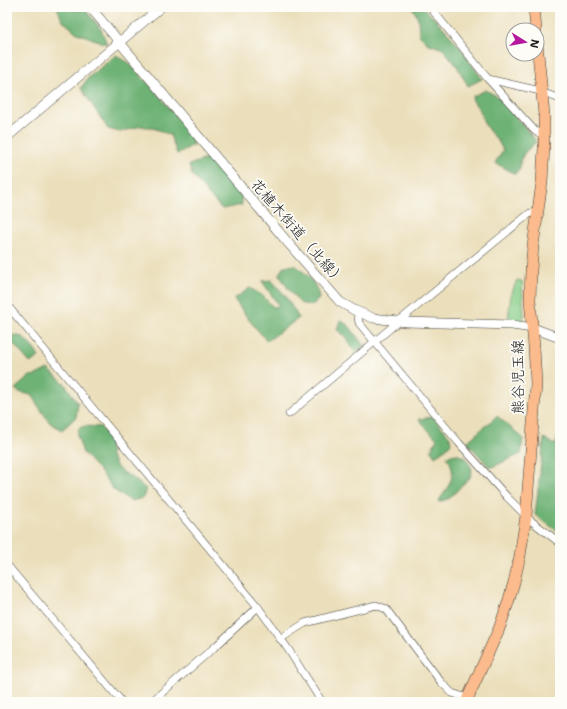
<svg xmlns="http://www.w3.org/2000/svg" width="567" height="709" font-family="'Shantell Sans','Klee One',sans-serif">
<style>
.green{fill:#89cf8a;stroke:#527653}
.forest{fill:#6eb276;stroke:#456749}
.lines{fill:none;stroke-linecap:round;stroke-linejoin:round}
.minor-casing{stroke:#3b3934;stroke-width:8}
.tertiary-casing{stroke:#3b3934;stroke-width:10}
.primary-casing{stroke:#3b3934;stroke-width:12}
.minor{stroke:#fff;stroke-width:7}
.tertiary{stroke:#fff;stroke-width:9}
.primary{stroke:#fbbb8c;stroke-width:11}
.labels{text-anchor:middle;stroke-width:3.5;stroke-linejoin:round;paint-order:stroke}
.street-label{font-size:15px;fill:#1c1c1c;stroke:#fdfcf7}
</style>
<rect width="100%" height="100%" fill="#fdfcf7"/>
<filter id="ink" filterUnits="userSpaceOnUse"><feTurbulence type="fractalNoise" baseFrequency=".025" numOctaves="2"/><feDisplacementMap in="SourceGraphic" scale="8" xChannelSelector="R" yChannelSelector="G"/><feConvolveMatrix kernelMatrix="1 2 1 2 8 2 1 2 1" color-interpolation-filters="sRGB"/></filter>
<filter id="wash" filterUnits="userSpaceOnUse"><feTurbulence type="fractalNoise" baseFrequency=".012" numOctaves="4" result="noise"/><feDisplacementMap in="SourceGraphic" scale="16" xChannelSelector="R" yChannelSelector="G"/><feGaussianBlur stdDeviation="0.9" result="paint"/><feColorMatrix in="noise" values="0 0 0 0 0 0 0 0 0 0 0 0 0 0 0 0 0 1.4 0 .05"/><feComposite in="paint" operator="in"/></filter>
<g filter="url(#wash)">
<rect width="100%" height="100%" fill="#ebdfbb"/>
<!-- green -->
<polygon class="green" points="517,280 522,281 524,316 522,321 508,320 511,295"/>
<!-- forest -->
<g class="forest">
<polygon points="57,7 83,7 101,29 107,44 77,33 62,20"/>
<polygon points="412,7 423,7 443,27 462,50 482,79 468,86 457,66 443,49 427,43 419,35 418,18"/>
<polygon points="116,55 129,63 157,93 188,131 193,145 177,154 170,135 156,129 141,126 120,132 108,129 81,88 88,78"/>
<polygon points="486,90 498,97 533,137 536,142 525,152 520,161 520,168 515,174 503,167 495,163 503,150 498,141 489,131 484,123 480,111 472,99 473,96"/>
<polygon points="209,158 224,173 241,194 242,205 222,209 207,193 192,175 189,165"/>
<path d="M 295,265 C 306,274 318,283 319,299 L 311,306 L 300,303 L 289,290 L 279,274 L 284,266 Z"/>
<polygon points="271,280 284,294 299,318 267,341 249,320 234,299 250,288 263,296 273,307 279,306 262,281"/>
<polygon points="340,320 349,326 364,346 355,352 344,335 337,330"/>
<polygon points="13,335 23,337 34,349 39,357 30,363 11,341"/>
<polygon points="48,369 65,384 78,404 76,417 62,430 50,423 39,407 31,395 19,392 15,389 30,376 36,375"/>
<polygon points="497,416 523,438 521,454 490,468 467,442"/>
<polygon points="433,417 450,437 451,443 447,448 435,456 431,450 437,439 425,427 419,419"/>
<polygon points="85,426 101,427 111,443 110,454 118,469 134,479 146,489 143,498 131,501 114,490 99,470 83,453 77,435 79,428"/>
<polygon points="560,433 560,533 535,515 544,438 555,445"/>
<path d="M 455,454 L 465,457 L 472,469 L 470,478 L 462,485 L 450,498 L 438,502 C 445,491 456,479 451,465 C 451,463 448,459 446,457 Z"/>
</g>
</g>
<g filter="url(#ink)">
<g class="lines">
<defs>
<g id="minor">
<polyline points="430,7 488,79 535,131 539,133 544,135"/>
<polyline points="488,79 536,90 560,99"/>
<polyline points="7,305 258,607 288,649 322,702"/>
<polyline points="357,311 359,323 459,443 507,497 530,520 560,543"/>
<polyline points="289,414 399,321 530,213 538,213"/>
<polyline points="7,565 122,702"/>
<polyline points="280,639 305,623 376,605 386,609 441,682 452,693 467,698"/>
<polyline points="151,702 217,645 258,607"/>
</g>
<g id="tertiary">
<polyline points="90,7 289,244 340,302 354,310 373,318 406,322 512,325 533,328 560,338"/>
<polyline points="7,137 161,7"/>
</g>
<g id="primary">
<polyline points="534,7 536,30"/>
<polyline points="466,702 499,629 508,603 514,582 520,556 526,516 536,384 534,347 530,300 531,270 533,246 542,182 544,148 544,115 537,43"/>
</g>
</defs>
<!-- minor casing -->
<use href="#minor" class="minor-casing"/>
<!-- tertiary casing -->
<use href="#tertiary" class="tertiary-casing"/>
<!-- primary casing -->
<use href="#primary" class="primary-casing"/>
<!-- minor -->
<use href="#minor" class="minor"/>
<!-- tertiary -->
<use href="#tertiary" class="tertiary"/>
<!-- primary -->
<use href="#primary" class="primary"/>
</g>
</g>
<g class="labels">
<!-- street labels -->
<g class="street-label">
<text transform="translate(298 232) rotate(49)" y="5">花植木街道（北線）</text>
<text transform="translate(518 377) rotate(-90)" y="5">熊谷児玉線</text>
</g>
</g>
<!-- margin -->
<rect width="567" height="709" fill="none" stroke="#fdfcf7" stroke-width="24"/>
<!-- north arrow -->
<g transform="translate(525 42) rotate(101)"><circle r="19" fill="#fdfcf7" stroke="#a3a29f"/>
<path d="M0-3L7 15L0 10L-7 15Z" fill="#b5179e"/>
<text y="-6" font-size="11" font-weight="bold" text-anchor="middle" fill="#1c1c1c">N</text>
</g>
</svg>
